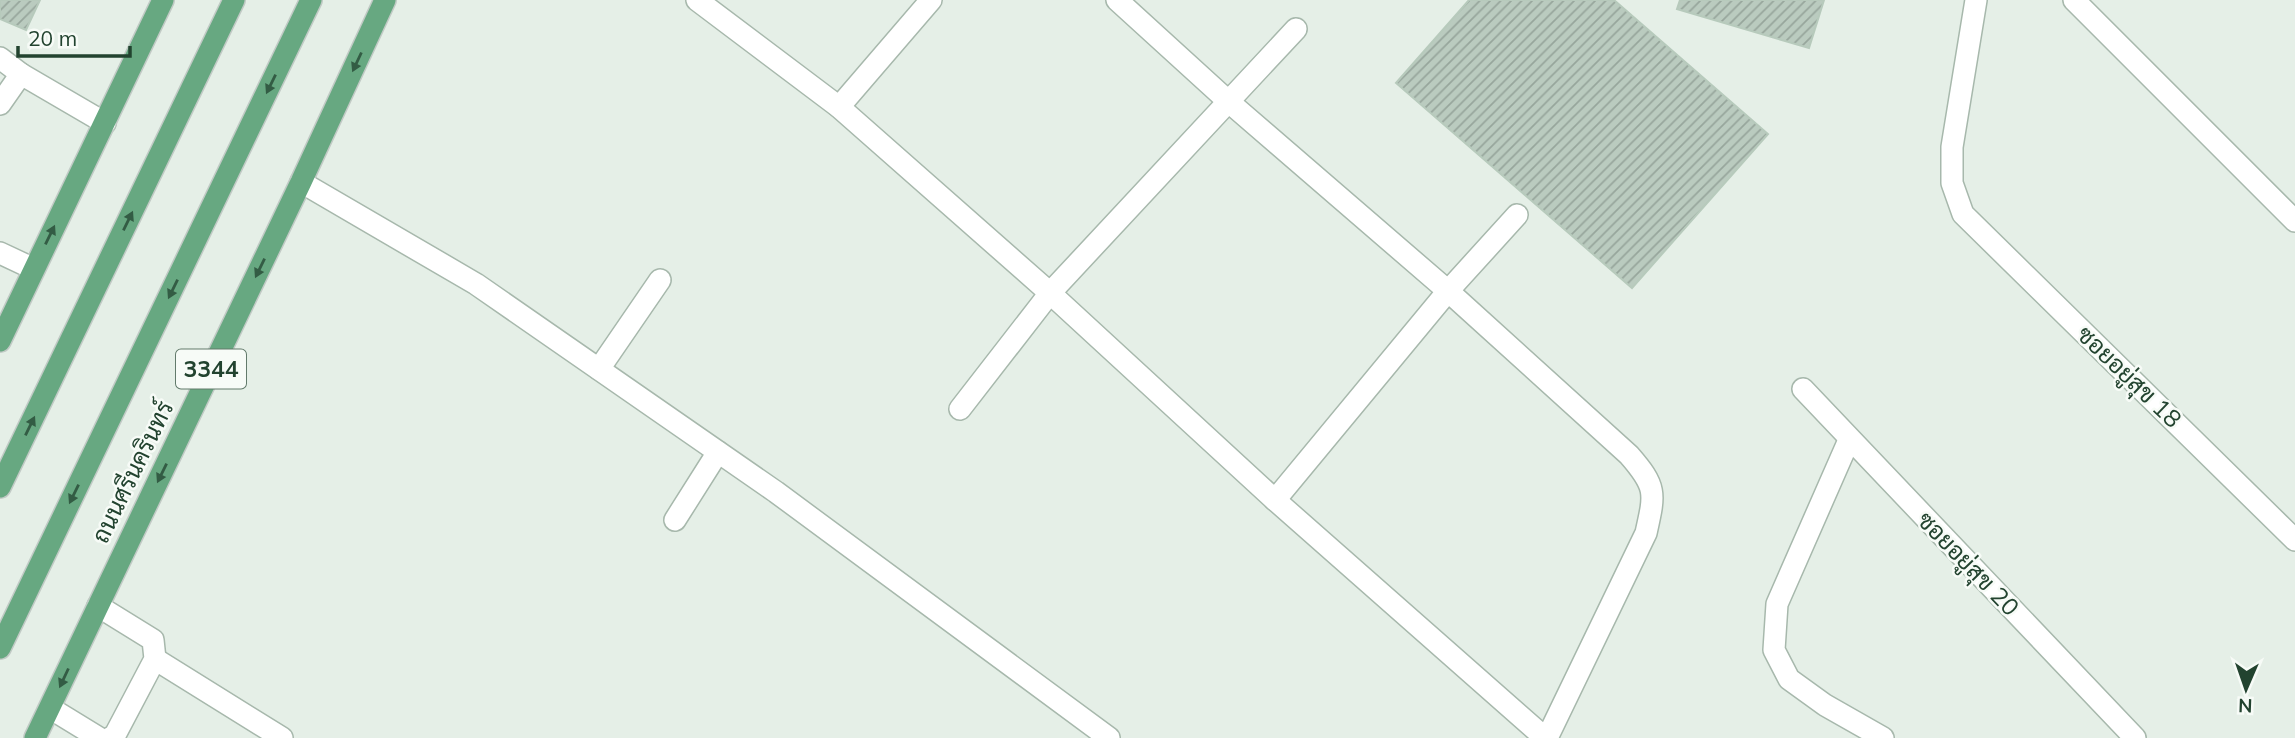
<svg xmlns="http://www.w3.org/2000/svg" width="2295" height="738" font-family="Mulish,Sarabun,sans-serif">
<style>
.building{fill:url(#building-hatch);stroke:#b7cabc;stroke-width:2}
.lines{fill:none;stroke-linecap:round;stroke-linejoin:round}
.service-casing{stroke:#a7b8ac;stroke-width:24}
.minor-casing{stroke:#a7b8ac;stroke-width:24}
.primary-casing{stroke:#c1cac5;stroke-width:24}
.service{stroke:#fff;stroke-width:21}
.minor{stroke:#fff;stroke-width:21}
.primary{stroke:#67a881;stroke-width:21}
.oneway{fill:#335c44}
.labels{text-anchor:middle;stroke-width:5;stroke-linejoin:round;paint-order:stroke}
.shield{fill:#f7fbf7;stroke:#627a6b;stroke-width:2}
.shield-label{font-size:23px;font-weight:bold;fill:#22432f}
.street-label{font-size:24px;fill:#22432f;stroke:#f7fbf7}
</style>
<defs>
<pattern id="building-hatch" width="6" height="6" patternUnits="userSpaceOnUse" patternTransform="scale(1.75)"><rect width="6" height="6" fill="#bacbbf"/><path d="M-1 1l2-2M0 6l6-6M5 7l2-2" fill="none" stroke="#97a69c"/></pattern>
</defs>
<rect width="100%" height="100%" fill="#e5efe7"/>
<!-- building -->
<g class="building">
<polygon points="0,0 40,0 26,30 0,19"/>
<polygon points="1469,0 1614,0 1768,134 1632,288 1396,83"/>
<polygon points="1680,0 1824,0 1809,48 1677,9"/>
</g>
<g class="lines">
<defs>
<g id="service">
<polyline points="0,58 21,74"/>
<polyline points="0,104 21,74 105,123"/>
<polyline points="839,107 931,0"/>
<polyline points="0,253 34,269"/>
<polyline points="599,369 660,280"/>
<polyline points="960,409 1050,293 1296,29"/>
<polyline points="1275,500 1448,291 1517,215"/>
<polyline points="98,606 153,640 155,659 115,735 110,738"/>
<polyline points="155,659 282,738"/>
<polyline points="50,708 99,738"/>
</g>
<g id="minor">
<polyline points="697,0 839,107 1050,293 1275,500 1545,738"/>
<path d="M 1117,0 L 1229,102 L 1448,291 L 1629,455 C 1657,487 1655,493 1646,533 L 1547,738"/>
<polyline points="1976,0 1952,147 1952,183 1963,214 2295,540"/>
<polyline points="2074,0 2295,221"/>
<polyline points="301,182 476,284 776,492 1109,738"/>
<polyline points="1803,389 2135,738"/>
<polyline points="1849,440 1777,604 1774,650 1789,679 1825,705 1883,738"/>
<polyline points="675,520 718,452"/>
</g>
<g id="primary">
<polyline points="0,341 163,0"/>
<polyline points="0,487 234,0"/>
<polyline points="0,648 311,0"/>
<polyline points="35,738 301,182 385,0"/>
</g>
</defs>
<!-- service casing -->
<use href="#service" class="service-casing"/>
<!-- minor casing -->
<use href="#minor" class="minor-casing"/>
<!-- primary casing -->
<use href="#primary" class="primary-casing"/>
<!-- service -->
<use href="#service" class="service"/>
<!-- minor -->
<use href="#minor" class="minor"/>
<!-- primary -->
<use href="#primary" class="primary"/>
</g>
<!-- one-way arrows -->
<defs><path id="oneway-solid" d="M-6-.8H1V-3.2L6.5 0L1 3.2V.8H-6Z" transform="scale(1.75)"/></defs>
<g class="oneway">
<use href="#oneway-solid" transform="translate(357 62) rotate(115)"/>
<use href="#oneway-solid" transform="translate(271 84) rotate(116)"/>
<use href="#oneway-solid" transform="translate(128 221) rotate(-64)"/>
<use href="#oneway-solid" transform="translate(50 235) rotate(-64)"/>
<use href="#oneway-solid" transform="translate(260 268) rotate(116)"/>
<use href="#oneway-solid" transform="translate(173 289) rotate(116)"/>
<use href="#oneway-solid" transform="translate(30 426) rotate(-64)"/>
<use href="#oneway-solid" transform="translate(162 473) rotate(116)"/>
<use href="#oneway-solid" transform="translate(74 494) rotate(116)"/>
<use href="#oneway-solid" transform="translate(64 678) rotate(115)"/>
</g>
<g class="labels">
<!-- shield labels -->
<rect class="shield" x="176" y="349.5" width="70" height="39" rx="5"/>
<g class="shield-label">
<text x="211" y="377">3344</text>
</g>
<!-- street labels -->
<g class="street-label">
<text transform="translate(2129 377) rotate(44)" y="8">ซอยอยู่สุข 18</text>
<text transform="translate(133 472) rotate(-64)" y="8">ถนนศรีนครินทร์</text>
<text transform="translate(1968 564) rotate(46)" y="8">ซอยอยู่สุข 20</text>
</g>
</g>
<!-- north arrow -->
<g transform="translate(2246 689) rotate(182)" stroke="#f7fbf7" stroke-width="5" paint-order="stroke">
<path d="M0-5L12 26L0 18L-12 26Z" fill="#22432f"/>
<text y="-10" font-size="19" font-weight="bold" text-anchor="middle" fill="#22432f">N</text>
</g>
<!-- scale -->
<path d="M18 46v10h112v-10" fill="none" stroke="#22432f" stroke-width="3.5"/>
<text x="28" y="46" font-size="21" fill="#22432f" stroke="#f7fbf7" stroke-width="5" paint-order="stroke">20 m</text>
</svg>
